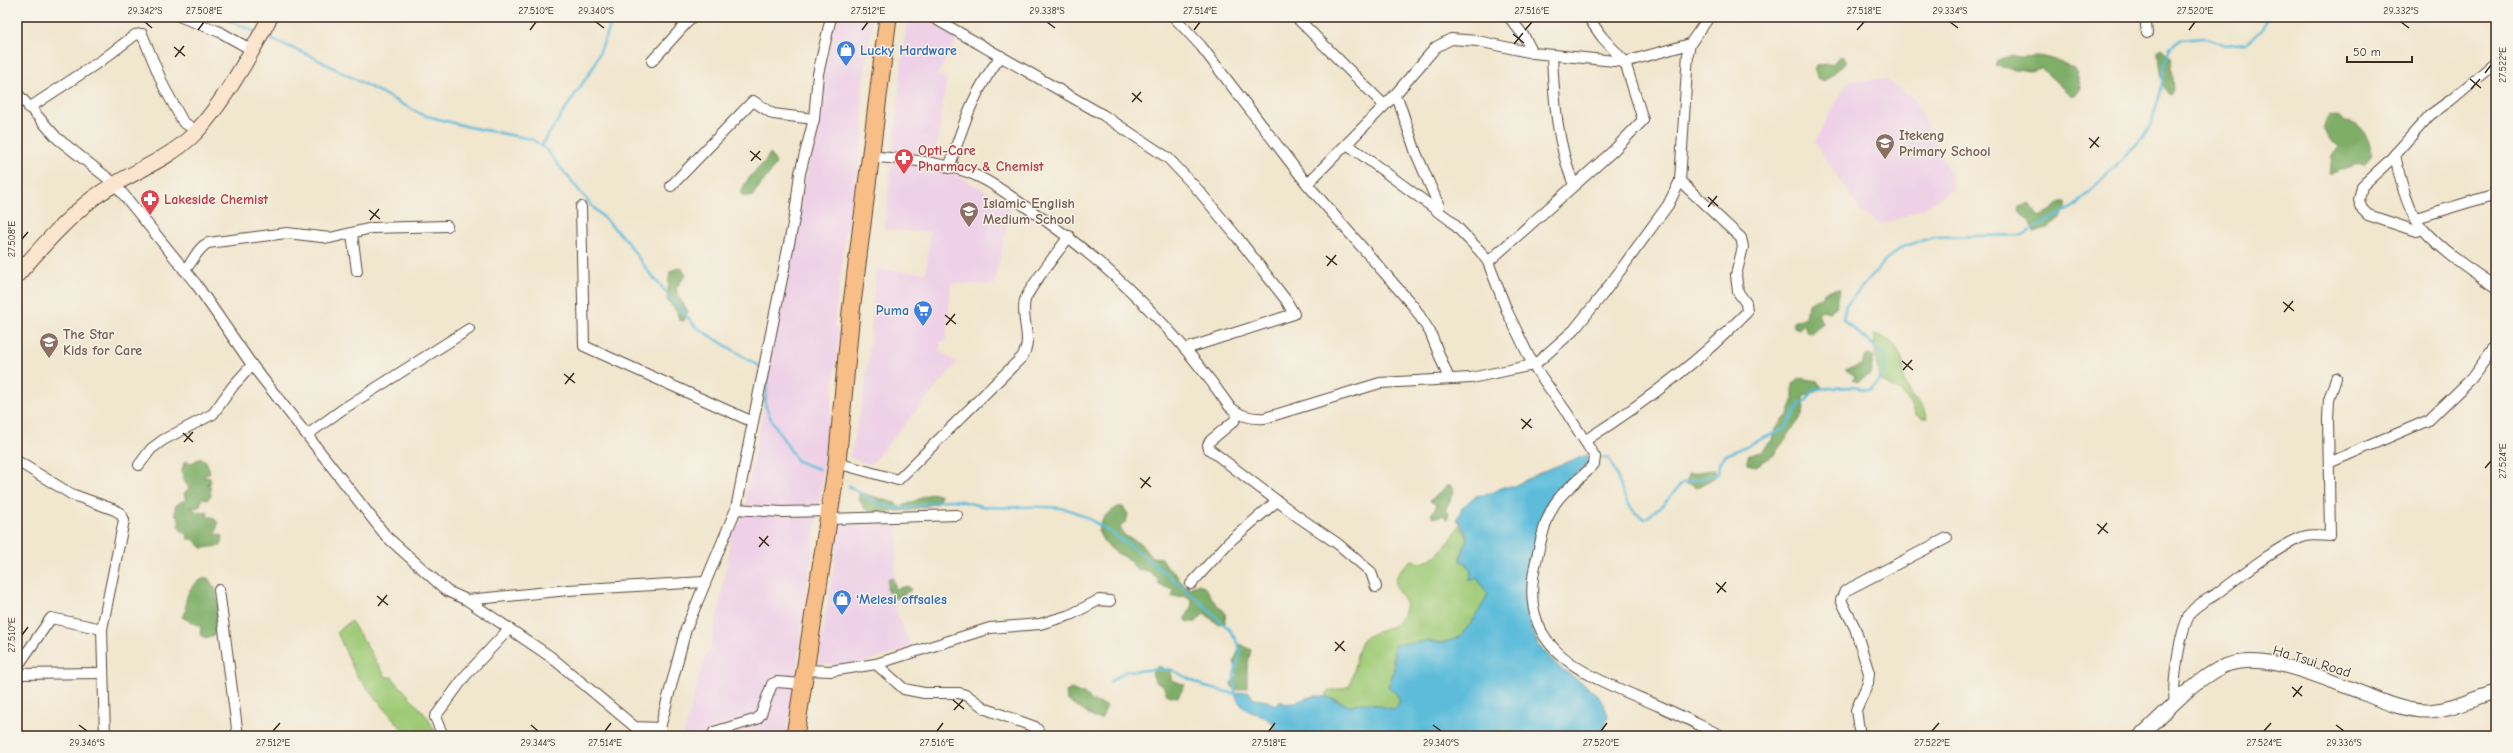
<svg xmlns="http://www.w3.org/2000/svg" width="2513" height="753" font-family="'Comic Neue',sans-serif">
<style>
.built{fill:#eed0e7}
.green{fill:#9eca76;stroke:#6c7a4a}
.forest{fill:#7eae67;stroke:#5c6c42}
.water{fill:#5bbcda;stroke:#4b737c}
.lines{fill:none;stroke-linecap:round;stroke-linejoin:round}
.stream{stroke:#5bbcda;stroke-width:2.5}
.minor-casing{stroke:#564638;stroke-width:12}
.tertiary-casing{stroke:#564638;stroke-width:15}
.secondary-casing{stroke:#564638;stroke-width:17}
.primary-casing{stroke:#564638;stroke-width:19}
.minor{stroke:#fff;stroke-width:10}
.tertiary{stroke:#fff;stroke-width:13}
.secondary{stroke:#fce5cf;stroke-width:15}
.primary{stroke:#f7be88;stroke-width:17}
.ticks{fill:none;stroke:#3b2a1e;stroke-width:1.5}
.labels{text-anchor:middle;stroke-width:3;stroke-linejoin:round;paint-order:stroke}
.shop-label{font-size:14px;font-weight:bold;fill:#366cbe;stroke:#f7f3e8;text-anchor:start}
.education-label{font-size:14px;font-weight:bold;fill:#785e54;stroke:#f7f3e8;text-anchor:start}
.health-label{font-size:14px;font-weight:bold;fill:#be3a42;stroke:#f7f3e8;text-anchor:start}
.street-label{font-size:14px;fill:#3b2a1e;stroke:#f7f3e8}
.neatline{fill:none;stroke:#3b2a1e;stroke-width:1.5}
.ticks-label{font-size:10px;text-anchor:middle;fill:#3b2a1e}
</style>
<rect width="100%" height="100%" fill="#f7f3e8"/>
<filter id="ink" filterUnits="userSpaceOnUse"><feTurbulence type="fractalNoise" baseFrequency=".025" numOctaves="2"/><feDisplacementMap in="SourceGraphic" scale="8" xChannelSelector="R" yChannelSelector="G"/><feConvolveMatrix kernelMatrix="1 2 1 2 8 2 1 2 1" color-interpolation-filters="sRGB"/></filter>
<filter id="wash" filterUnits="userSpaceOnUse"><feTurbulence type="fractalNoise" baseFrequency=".012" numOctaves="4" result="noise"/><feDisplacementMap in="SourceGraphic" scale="16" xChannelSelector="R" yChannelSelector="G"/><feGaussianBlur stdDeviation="0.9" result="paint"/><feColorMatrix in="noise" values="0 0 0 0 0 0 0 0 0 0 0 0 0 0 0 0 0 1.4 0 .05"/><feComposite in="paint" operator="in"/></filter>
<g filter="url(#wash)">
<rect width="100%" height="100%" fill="#f1e6ce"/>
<!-- built -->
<g class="built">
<polygon points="833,17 873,17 862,93 864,126 853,228 846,229 836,307 835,327 840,329 825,460 787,736 683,736 706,652 710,653 726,570 731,532 739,522 746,505 746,491 763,413 769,363 821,102 822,79"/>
<polygon points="907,17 921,17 958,37 938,74 947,78 933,170 956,175 1012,205 994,285 951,283 946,341 941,341 939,351 957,363 870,465 850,457 866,384 876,269 926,273 930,232 884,230"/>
<polygon points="1885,79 1915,100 1952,178 1953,189 1928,206 1881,225 1860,211 1815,142 1848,81"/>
<polygon points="842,512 865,516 900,515 895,571 896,604 897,614 912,648 851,665 818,664"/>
</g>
<!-- green -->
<g class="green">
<path d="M 1873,334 C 1888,336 1899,348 1903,363 C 1905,371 1902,379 1906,387 C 1912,400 1924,405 1928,418 L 1922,418 L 1916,415 L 1911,404 L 1901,393 L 1879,380 Z"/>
<path d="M 1459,525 C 1472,538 1464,545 1460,561 L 1467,563 L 1471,572 L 1470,581 L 1477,577 L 1488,594 L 1477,615 L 1459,638 L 1441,643 L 1427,641 L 1392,654 L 1394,671 L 1388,687 L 1397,694 L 1400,701 L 1395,709 L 1357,703 L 1349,706 L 1335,699 L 1327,699 L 1326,693 C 1333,688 1341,690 1349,686 C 1355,672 1355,655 1362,642 C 1371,626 1399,636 1405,608 C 1407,600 1400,596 1397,589 C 1392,577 1403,564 1413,560 L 1420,563 C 1435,561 1454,538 1459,525 Z"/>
<polygon points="351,621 386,677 392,677 428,718 437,736 408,736 356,675 337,632"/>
</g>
<!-- forest -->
<g class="forest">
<path d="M 2161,48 L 2171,57 L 2174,89 L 2170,94 C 2160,88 2158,61 2158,50 Z"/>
<path d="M 2012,55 C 2022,59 2026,56 2036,56 C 2049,57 2064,63 2075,69 L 2081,88 L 2076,95 L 2070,95 L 2041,68 L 2030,71 L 1995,66 L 1997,60 Z"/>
<polygon points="1839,57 1843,57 1847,62 1824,81 1818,78 1814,69 1816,65 1832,64"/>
<path d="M 2329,115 L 2339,117 L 2345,122 C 2362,122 2369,139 2372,153 L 2365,164 L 2355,165 L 2330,174 L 2332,155 L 2339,146 L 2331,141 L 2323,129 Z"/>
<path d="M 770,153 L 776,163 C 771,174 759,185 752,197 L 743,196 L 741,193 C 748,172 761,171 770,153 Z"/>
<path d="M 2061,202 L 2066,202 C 2069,216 2048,230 2034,233 L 2031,222 L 2018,210 L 2019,207 L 2030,203 L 2039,217 L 2052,210 Z"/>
<polygon points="681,267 686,275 676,288 678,296 688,311 684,321 679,320 677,312 667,300 670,271"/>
<path d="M 1834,289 L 1840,289 L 1836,307 L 1829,312 L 1822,310 L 1818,314 L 1822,323 L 1811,333 L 1807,332 L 1804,324 L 1799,329 L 1794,327 L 1793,322 L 1805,317 C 1806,307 1811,297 1823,297 L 1824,292 Z"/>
<polygon points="1871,355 1874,357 1870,374 1857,382 1852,380 1855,377 1845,370 1861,365 1865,356"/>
<polygon points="1799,378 1818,381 1822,388 1803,397 1804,409 1802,416 1774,455 1756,466 1747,464 1748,456 1763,450 1772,440 1775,429 1788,415 1793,401 1793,384"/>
<path d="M 200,458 L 206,461 L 210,472 L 203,477 L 210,478 L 211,483 L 206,484 L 210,485 L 211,496 L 207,500 L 202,497 L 200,506 L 196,508 L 190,506 L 197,512 L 208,512 L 207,517 L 213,517 L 218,523 L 216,534 L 223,536 L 221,546 L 202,548 L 193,539 L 188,539 L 187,533 L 183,533 L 178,525 L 180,522 L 175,513 L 175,506 L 182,501 L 186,501 L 184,493 L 189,488 C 183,480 179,473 185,461 L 192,463 Z"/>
<polygon points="1715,469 1715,477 1697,488 1688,483 1686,485 1688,474"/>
<polygon points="1448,485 1451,486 1454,493 1445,510 1449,513 1447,520 1444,515 1433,518 1431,515 1437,505 1430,501"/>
<polygon points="861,493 895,503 901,507 932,493 941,496 937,503 911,510 873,513 864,508 858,497"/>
<path d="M 1117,507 L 1123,507 L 1128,514 L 1126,522 L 1120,527 L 1124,535 L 1140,543 L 1151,557 L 1162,558 L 1168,569 L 1175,572 L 1179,580 L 1189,588 L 1199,584 C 1208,588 1209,594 1214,601 C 1221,611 1227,607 1225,623 L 1218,624 L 1204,613 L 1196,622 L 1188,622 L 1185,618 L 1192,607 L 1191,599 L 1186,596 L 1172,597 L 1174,590 L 1159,585 L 1157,577 L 1144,570 L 1136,569 L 1127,558 L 1115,552 L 1104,542 L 1098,531 L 1104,517 Z"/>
<path d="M 208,578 L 216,590 L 219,616 L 214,635 L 206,638 L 200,635 L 201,627 L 182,617 L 186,611 C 184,597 191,580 208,578 Z"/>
<polygon points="892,578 895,583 895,589 908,586 911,590 896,599 887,591 888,579"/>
<polygon points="1241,644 1251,650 1247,668 1247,687 1238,690 1232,688 1231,683 1237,675 1234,661"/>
<polygon points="1158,666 1171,671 1171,680 1185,685 1178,697 1167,695 1163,685 1155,681 1152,673"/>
<polygon points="1071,689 1088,696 1091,701 1107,706 1101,719 1094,718 1067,700 1066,692"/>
</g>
<!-- water -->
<path class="water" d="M 1587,455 L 1590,463 L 1555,490 L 1539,526 L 1524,593 L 1529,620 L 1538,645 L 1559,667 L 1597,694 L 1604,705 L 1608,716 L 1602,736 L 1269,736 L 1274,725 C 1258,707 1246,720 1235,694 L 1248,691 L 1254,699 L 1269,701 L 1275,706 L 1281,701 L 1286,704 C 1295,703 1302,699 1310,697 C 1322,693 1339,701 1349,706 C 1371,698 1376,708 1395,709 L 1400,701 L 1397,694 L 1388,687 L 1394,671 L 1394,645 L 1427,641 L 1441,643 L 1459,638 L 1477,615 L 1488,594 L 1477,578 L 1470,581 L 1471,572 L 1467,563 L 1460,561 L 1467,538 L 1466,532 L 1457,519 L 1462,508 L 1475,496 L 1488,494 L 1504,487 L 1512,487 L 1548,469 Z"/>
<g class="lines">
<!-- stream -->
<g class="stream">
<polyline points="220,17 256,32"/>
<polyline points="266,37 311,56 423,115 469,127 531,139 544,147 591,205 626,240 647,270 696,327 762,368"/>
<polyline points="541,146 594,66 614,17"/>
<polyline points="766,371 768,372 765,404 771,419 797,461 819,469"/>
<path d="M 1600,458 L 1608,457 C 1621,477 1621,508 1645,519 L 1663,505 L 1682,483 L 1718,474 L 1719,463 L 1726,455 L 1786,428 L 1800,404 L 1807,400 L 1814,389 L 1851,387 L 1870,390 L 1883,378 L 1886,357 L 1843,319 L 1846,305 L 1882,264 L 1902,247 L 1934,237 L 2022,235 L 2075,206 L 2116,166 L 2143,137 L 2152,122 L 2161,91 L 2164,67 L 2170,47 L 2181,39 L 2203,37 L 2225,45 L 2246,43 L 2263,29 L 2268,17"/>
<path d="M 849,486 C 865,497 886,510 907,508 C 923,506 934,499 952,500 C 964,500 975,506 987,507 C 1012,509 1042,504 1066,509 C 1101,517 1206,603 1231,632 C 1235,637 1238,645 1241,651 L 1234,674 L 1235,694"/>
<polyline points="1110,682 1126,671 1170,669 1205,687 1236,694"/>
</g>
</g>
</g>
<g filter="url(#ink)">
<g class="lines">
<defs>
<g id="minor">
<polyline points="181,17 220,32 252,50"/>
<polyline points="932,17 1103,115 1168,158 1199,191 1237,237 1286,300 1294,314 1185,349"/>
<polyline points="1174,17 1201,46 1307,184 1414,307 1430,332 1449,379"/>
<polyline points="1296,17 1384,105"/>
<polyline points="1509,17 1524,36 1533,53"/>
<polyline points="2145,17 2147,33"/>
<path d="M 1552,56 C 1554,100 1557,144 1574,185"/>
<polyline points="652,61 692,17"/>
<polyline points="17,93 57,138 115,184 196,284 252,365 386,536 447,591 467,600 551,657 635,727 660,728"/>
<polyline points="1393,97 1399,102 1416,153 1439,206 1438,212"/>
<polyline points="29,108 102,60 135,35 142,34 164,87 183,122 197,131"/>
<path d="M 1347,144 L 1450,220 L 1480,251 L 1488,262 L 1507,311 L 1533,365 L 1567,413 L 1595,457 L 1594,464 C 1582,479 1564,488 1554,505 C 1545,520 1541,540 1537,557 C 1512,654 1588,675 1659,706 C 1680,715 1701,726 1722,736"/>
<path d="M 2395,154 C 2399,176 2408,213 2423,229 C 2443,252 2471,270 2496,287"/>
<path d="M 870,156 C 906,160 944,161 977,176 C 995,184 1010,196 1026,207 C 1105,260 1174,327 1229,406 C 1240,416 1250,419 1265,418 L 1380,383 L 1471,378 L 1533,365 L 1540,360 L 1574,330 L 1603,294 L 1668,205 L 1680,181 L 1688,53 L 1690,44 L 1709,17"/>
<path d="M 949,168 C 964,123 972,94 1001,56"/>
<polyline points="1307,184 1393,97 1436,47 1451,39 1478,41 1533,53 1625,62 1690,44"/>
<polyline points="671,186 753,101 773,114 814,119"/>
<polyline points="581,207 584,346 753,422 736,509"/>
<polyline points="2416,218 2496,194"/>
<polyline points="2422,229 2416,231 2368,215 2362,209 2359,200 2362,186 2388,162 2430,115 2451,100 2496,62"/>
<polyline points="352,234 357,271"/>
<polyline points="1488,262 1613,151 1643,120 1625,62 1602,37 1588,17"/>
<path d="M 184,270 C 193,263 197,248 208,243 L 287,233 L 330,238 L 372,228 L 447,226"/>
<polyline points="1238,414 1234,421 1210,441 1208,445 1209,449 1297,516 1338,544 1371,572 1376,587"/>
<polyline points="753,422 795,214 800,173 814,119 818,74 831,17"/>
<polyline points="307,435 343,409 469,329"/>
<path d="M 1586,440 C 1644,403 1699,362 1747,312 L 1746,303 L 1738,292 L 1736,275 L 1743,247 L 1741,238 L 1680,181"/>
<polyline points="17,461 71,494 115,510 121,514 124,520 102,629 105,736"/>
<polyline points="2331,462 2429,420 2471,379 2496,345"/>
<path d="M 837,463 L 898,480 L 1022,357 C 1034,338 1020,320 1025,300 C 1029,287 1060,250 1069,236"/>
<polyline points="139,465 151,449 163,440 213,414 233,386 252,365"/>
<polyline points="829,519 957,515"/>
<polyline points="1191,584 1229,542 1277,501"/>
<polyline points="219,590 238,736"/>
<polyline points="467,600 568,590 704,582"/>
<polyline points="876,664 904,689 924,693 959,693 968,696 986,709 1035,727 1038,730 1034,736"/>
<polyline points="17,667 51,618 102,629"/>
<polyline points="806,670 831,671 876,664 990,628 1040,624 1070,615 1099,600 1110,601"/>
<polyline points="17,674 102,673"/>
<path d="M 2175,704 C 2172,685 2180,624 2193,610 C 2199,603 2209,599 2216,594 C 2236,579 2283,542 2306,536 C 2313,534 2323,536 2330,536 L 2328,419 L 2329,400 L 2336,378"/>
<polyline points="714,732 757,719 761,714 772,684 777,682 803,684"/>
<polyline points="443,736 435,717 466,675 509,629"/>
<polyline points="660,736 660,728 686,629 736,509 782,512 830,511"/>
<polyline points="1860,736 1856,710 1868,683 1869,673 1855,628 1841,600 1845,591 1947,538"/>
</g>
<path id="tertiary" d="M 2140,736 C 2164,715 2190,684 2218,669 C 2256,647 2322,678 2360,692 C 2381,701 2406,712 2429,711 C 2453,710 2474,697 2496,692"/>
<path id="secondary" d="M 17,275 C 40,249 64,221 92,199 C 123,175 164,163 192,136 C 219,110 253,51 270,17"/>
<polyline id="primary" points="795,736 837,463 851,312 888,17"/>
</defs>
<!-- minor casing -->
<use href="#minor" class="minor-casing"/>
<!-- tertiary casing -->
<use href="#tertiary" class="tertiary-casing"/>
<!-- secondary casing -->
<use href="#secondary" class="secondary-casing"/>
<!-- primary casing -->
<use href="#primary" class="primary-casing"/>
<!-- minor -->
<use href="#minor" class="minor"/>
<!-- tertiary -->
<use href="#tertiary" class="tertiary"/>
<!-- secondary -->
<use href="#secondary" class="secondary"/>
<!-- primary -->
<use href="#primary" class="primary"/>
</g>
</g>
<!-- ticks -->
<path class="ticks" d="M 145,22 L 152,28M 596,22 L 604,28M 1047,22 L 1055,28M 1950,22 L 1958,28M 2401,22 L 2409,28M 198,30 L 204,22M 530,30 L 536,22M 862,30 L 868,22M 1194,30 L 1200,22M 1525,30 L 1532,22M 1857,30 L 1864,22M 2189,30 L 2195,22M 1513,34 L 1524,43M 1514,44 L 1523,33M 174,47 L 185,56M 175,57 L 184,46M 2485,73 L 2491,65M 2470,79 L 2481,88M 2471,89 L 2480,79M 1132,93 L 1142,102M 1132,102 L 1141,92M 2089,138 L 2099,147M 2090,148 L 2099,137M 750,151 L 761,160M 751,161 L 760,151M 1708,197 L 1718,206M 1708,207 L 1717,196M 369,210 L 380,219M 370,220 L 379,209M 22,239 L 28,232M 1326,256 L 1337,265M 1327,266 L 1336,255M 2283,302 L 2294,311M 2284,312 L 2293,301M 945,315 L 956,324M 946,325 L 955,314M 1902,361 L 1913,370M 1903,370 L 1912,360M 564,374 L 575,383M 565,384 L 574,373M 1521,419 L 1532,428M 1522,429 L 1531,419M 183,433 L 193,442M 184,442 L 193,432M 2485,468 L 2491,461M 1140,478 L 1151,487M 1141,488 L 1150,477M 2097,524 L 2108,533M 2098,534 L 2107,523M 759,537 L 769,546M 759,547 L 768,536M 1716,583 L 1726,592M 1717,593 L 1726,582M 377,596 L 388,605M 378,606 L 387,595M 22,635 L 28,627M 1335,642 L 1345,651M 1335,651 L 1344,641M 2292,687 L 2302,696M 2293,697 L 2302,686M 953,700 L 964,709M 954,710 L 963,700M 79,725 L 87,731M 531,725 L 538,731M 1433,725 L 1441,731M 2336,725 L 2344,731M 273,731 L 280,723M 605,731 L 611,723M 937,731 L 943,723M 1269,731 L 1275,723M 1601,731 L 1607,723M 1932,731 L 1939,723M 2264,731 L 2271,723"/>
<!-- icons -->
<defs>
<symbol id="shop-pin" viewBox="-11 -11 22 30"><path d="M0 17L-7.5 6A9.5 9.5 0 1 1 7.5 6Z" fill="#3f7fe0" stroke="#f7f3e8"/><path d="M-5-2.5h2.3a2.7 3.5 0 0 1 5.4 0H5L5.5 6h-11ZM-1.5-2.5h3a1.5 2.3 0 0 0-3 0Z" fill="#fff"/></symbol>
<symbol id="school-pin" viewBox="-11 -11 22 30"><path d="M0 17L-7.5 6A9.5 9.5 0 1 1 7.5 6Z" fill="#8d6e63" stroke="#f7f3e8"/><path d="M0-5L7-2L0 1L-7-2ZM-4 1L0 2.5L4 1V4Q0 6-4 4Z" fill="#fff"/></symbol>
<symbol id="pharmacy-pin" viewBox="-11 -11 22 30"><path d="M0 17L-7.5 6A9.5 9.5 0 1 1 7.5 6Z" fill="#e0444e" stroke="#f7f3e8"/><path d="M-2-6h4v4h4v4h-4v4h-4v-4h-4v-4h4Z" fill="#fff"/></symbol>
<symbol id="supermarket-pin" viewBox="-11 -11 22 30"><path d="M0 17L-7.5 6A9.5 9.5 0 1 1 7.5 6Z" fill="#3f7fe0" stroke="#f7f3e8"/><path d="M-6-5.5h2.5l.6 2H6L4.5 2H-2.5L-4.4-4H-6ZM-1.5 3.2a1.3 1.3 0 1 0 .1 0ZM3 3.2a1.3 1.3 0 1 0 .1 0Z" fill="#fff"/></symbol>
</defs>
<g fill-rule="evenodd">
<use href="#shop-pin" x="835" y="39" width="22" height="30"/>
<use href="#school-pin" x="1874" y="132" width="22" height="30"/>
<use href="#pharmacy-pin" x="893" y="147" width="22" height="30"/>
<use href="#pharmacy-pin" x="139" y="188" width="22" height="30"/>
<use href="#school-pin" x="958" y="200" width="22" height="30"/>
<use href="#supermarket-pin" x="912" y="299" width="22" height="30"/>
<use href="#school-pin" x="38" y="331" width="22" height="30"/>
<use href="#shop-pin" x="831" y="588" width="22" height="30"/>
</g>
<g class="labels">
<!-- shop labels -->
<g class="shop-label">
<text x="860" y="55">Lucky Hardware</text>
<text x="909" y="315" text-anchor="end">Puma</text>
<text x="856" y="604">'Melesi offsales</text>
</g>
<!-- education labels -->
<g class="education-label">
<text x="1899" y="140">Itekeng<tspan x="1899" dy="16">Primary School</tspan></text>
<text x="983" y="208">Islamic English<tspan x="983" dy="16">Medium School</tspan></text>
<text x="63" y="339">The Star<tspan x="63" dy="16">Kids for Care</tspan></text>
</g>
<!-- health labels -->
<g class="health-label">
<text x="918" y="155">Opti-Care<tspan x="918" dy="16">Pharmacy &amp; Chemist</tspan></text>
<text x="164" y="204">Lakeside Chemist</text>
</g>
<!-- street labels -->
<g class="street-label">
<text transform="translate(2312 661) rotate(17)" y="5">Ha Tsui Road</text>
</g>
</g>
<!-- margin -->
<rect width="2513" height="753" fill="none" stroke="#f7f3e8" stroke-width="44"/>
<!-- scale -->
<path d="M2347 56v6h65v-6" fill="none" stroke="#3b2a1e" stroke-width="2"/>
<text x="2353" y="56" font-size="12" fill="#3b2a1e" stroke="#f7f3e8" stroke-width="3" paint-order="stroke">50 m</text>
<rect x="22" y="22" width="2469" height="709" class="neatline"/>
<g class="ticks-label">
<text x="145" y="14">29.342°S</text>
<text x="204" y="14">27.508°E</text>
<text x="536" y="14">27.510°E</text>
<text x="596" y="14">29.340°S</text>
<text x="868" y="14">27.512°E</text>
<text x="1047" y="14">29.338°S</text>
<text x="1200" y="14">27.514°E</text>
<text x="1532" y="14">27.516°E</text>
<text x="1864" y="14">27.518°E</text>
<text x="1950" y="14">29.334°S</text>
<text x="2195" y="14">27.520°E</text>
<text x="2401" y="14">29.332°S</text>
<text transform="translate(2502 65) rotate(-90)" y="4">27.522°E</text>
<text transform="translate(11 239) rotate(-90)" y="4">27.508°E</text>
<text transform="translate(2502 461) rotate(-90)" y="4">27.524°E</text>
<text transform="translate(11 635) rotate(-90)" y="4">27.510°E</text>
<text x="87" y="746">29.346°S</text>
<text x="273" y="746">27.512°E</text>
<text x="538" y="746">29.344°S</text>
<text x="605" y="746">27.514°E</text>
<text x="937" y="746">27.516°E</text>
<text x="1269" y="746">27.518°E</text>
<text x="1441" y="746">29.340°S</text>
<text x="1601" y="746">27.520°E</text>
<text x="1932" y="746">27.522°E</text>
<text x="2264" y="746">27.524°E</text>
<text x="2344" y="746">29.336°S</text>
</g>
</svg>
